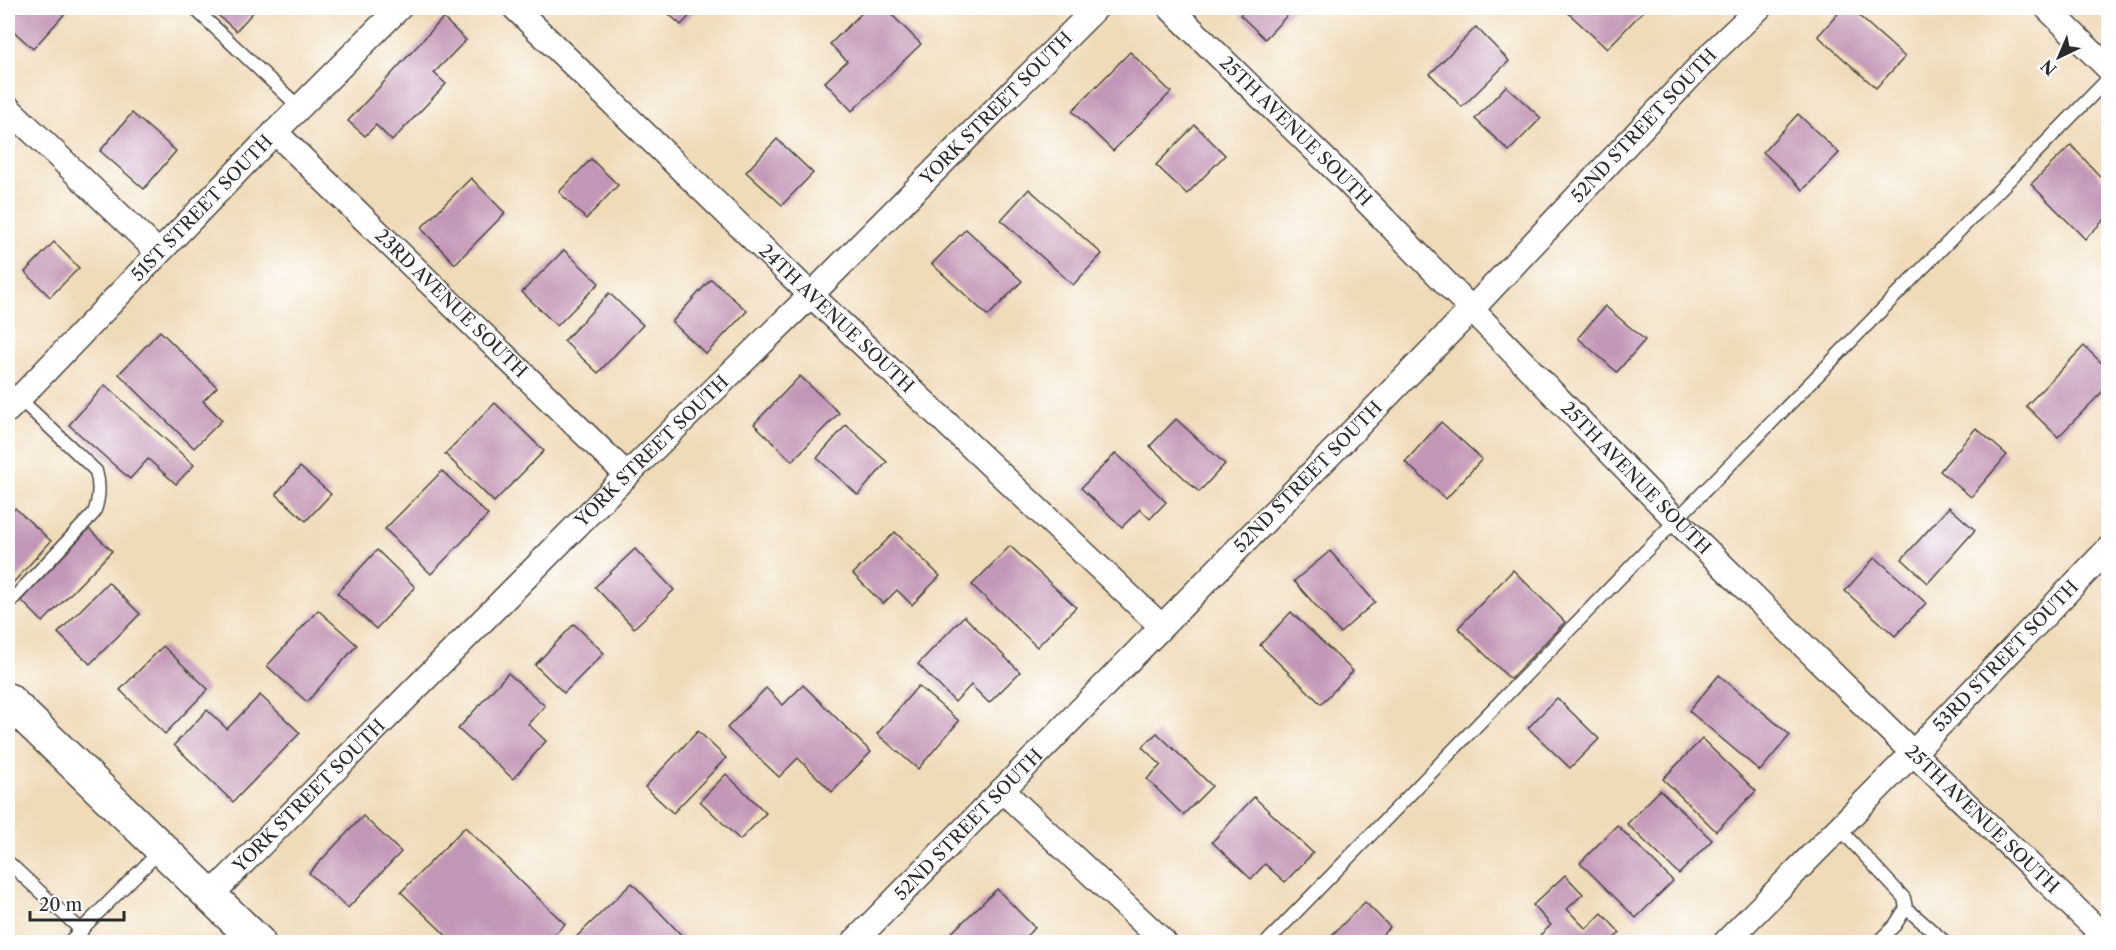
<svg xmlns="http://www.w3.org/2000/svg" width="2116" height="950" font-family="'Libre Caslon Text',serif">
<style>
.building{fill:#c296b6}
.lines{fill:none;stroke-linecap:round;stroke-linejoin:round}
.lane-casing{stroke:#494540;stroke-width:15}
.street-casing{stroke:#494540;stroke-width:27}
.secondary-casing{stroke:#494540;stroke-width:36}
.lane{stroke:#fff;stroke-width:12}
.street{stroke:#fff;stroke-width:24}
.secondary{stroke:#fff;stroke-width:33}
.labels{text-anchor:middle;stroke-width:4.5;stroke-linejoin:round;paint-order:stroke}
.street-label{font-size:18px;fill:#2b2b2b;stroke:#fff}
</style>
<rect width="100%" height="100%" fill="#fff"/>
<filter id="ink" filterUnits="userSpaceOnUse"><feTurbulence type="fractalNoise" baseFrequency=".0167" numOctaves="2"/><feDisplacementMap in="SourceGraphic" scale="12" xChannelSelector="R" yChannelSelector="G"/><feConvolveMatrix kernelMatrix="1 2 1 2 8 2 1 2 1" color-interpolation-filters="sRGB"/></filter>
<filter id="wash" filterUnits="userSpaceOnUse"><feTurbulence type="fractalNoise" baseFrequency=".008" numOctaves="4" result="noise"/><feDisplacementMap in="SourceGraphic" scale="24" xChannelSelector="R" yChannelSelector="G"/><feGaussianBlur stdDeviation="1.35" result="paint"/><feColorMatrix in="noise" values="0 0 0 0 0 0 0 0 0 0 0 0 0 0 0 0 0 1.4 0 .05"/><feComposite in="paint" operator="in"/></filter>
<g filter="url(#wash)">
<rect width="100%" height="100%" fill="#f0dbb9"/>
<g id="blocks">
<!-- building -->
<g class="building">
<polygon points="17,8 70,8 33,49 8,26 8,18"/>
<polygon points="210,8 257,8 236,31"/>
<polygon points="662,8 697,8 681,25"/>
<polygon points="867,8 885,8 921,44 852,111 825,82 847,61 830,44"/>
<polygon points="1246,8 1294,8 1265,39 1240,15"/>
<polygon points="1563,8 1646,8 1607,49"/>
<polygon points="1843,8 1850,8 1905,57 1876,88 1818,36"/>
<polygon points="443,18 466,40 434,73 446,84 392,141 376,125 365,136 348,121"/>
<polygon points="1476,27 1509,61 1462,107 1430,74"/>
<polygon points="1130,52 1171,92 1113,151 1072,111"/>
<polygon points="1506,86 1541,118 1509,151 1475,119"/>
<polygon points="132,113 176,151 144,189 100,151"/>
<polygon points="1798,114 1839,153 1803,190 1763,152"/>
<polygon points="1195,125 1225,155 1187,194 1156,165"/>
<polygon points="777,139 813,173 782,205 746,172"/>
<polygon points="2071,145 2108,185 2108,216 2085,239 2031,184"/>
<polygon points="591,159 618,185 586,219 559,192"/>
<polygon points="471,178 505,213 455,264 421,228"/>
<polygon points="1029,189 1102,254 1073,285 1001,220"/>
<polygon points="966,229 1022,281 988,316 932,264"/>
<polygon points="54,242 79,268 50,297 25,272"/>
<polygon points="564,250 599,283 557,326 522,292"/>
<polygon points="711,279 747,311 706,354 672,322"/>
<polygon points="609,293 643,325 598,373 564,341"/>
<polygon points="1605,306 1645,340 1617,372 1578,338"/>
<polygon points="160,331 217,387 203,401 222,420 194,448 119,374"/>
<polygon points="2084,346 2108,369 2108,386 2058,437 2026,406"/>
<polygon points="800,376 839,413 792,461 754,424"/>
<polygon points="105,385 194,465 176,484 148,459 130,479 69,425"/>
<polygon points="495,403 544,451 494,502 445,454"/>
<polygon points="1176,419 1225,464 1199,492 1150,446"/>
<polygon points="1441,422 1482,459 1446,499 1405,462"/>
<polygon points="846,425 887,462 858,495 817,458"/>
<polygon points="1976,428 2007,455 1971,497 1940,471"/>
<polygon points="1116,453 1166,502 1150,519 1140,509 1122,527 1081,488"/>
<polygon points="300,467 331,494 306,521 276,494"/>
<polygon points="442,471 488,515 431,574 385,529"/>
<polygon points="1949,507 1975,530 1928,583 1902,559"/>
<polygon points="15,508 51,541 11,585 8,582 8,516"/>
<polygon points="89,529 112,551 43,622 21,600"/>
<polygon points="895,532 940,576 912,605 897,590 883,604 853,574"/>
<polygon points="1010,546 1076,607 1037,647 972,585"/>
<polygon points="635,549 674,590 634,628 595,587"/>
<polygon points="377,550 415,587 376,629 337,593"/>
<polygon points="1330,551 1375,602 1340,633 1294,581"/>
<polygon points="1875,557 1926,603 1895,636 1845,591"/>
<polygon points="1513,570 1565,622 1510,679 1458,628"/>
<polygon points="108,582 140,614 90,664 58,633"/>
<polygon points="318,610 357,645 307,702 267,666"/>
<polygon points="1291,612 1353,671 1321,704 1260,645"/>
<polygon points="964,616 1020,672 989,703 971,685 955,702 918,664"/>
<polygon points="574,624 604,653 564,693 535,665"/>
<polygon points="163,646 208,689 165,734 120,690"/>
<polygon points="508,673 545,706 528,724 546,741 513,779 458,729"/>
<polygon points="1719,675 1790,735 1760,771 1689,711"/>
<polygon points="803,685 871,752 832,792 798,758 779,777 727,728 766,688 783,705"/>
<polygon points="918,686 959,721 918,769 877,734"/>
<polygon points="260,695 300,733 233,802 174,745 207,710 227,729"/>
<polygon points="1557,698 1599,739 1570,768 1528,728"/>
<polygon points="698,731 726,758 673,813 645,787"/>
<polygon points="1157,733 1212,786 1183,815 1147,779 1161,765 1142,747"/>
<polygon points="1702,739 1756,791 1716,831 1663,779"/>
<polygon points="726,774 766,813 740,840 700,801"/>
<polygon points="1660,790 1712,840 1679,874 1627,824"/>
<polygon points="1254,797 1313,853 1285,882 1265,864 1251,879 1212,842"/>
<polygon points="363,816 401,852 348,908 309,873"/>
<polygon points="1617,825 1673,881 1636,918 1580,863"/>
<polygon points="465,827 565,924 547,942 453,942 401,892"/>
<polygon points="1565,875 1583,894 1567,909 1586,929 1602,913 1620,933 1610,942 1538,942 1535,940 1551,925 1533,905"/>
<polygon points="632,883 688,942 571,942"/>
<polygon points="997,889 1035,928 1019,942 942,942"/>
<polygon points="1365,902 1390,927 1375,942 1325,942"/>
<polygon points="8,906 14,912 8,919"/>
</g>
</g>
</g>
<g filter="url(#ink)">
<use href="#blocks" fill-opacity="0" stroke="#494540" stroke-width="1.5"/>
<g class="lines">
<defs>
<g id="lane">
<polyline points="194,8 299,107"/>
<path d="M 8,388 L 96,471 C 100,485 99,500 94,513 L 8,604"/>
<polyline points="1839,828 1904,898 1906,908 1895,925 1878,942"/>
<polyline points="8,862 82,931"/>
<polyline points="1906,908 1945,942"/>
<polyline points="69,942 161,850"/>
<polyline points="1267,942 1676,520 2108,79"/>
</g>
<g id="street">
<path id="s1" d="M 515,8 L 811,295 L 1161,626"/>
<path id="s2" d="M 1170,8 L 1346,180 L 1676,520 L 1913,753 L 2108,940"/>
<polyline points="2047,8 2108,68"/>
<polyline points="8,108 158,252"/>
<path id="s3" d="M 275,132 L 627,475"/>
<path id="s4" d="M 8,410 L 275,132 L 399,8"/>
<polyline points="1002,790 1164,942"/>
<path id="s5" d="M 210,896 L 627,475 L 811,295 L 1096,8"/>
<path id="s6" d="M 854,942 L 1472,309 L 1714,51 L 1759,8"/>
<path id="s7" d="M 1726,942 L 1913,753 L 2108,549"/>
</g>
<polyline id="secondary" points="8,700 258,942"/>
</defs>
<!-- lane casing -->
<use href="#lane" class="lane-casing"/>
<!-- street casing -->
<use href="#street" class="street-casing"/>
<!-- secondary casing -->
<use href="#secondary" class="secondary-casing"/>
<!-- lane -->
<use href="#lane" class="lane"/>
<!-- street -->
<use href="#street" class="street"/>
<!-- secondary -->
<use href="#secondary" class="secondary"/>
</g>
</g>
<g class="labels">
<!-- street labels -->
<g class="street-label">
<text dy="6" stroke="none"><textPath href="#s5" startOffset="1113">YORK STREET SOUTH</textPath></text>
<text dy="6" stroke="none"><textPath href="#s6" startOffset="1136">52ND STREET SOUTH</textPath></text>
<text dy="6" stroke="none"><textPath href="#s2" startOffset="176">25TH AVENUE SOUTH</textPath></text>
<text dy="6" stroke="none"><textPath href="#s4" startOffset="280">51ST STREET SOUTH</textPath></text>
<text dy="6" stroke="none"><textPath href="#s3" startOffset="246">23RD AVENUE SOUTH</textPath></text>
<text dy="6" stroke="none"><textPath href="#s1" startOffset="447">24TH AVENUE SOUTH</textPath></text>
<text dy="6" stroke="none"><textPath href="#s5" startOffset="627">YORK STREET SOUTH</textPath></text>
<text dy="6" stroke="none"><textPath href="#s6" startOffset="650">52ND STREET SOUTH</textPath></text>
<text dy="6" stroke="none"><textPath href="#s2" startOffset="662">25TH AVENUE SOUTH</textPath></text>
<text dy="6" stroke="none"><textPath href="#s7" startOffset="400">53RD STREET SOUTH</textPath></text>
<text dy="6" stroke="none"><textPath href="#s5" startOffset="141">YORK STREET SOUTH</textPath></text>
<text dy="6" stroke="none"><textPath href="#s2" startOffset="1148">25TH AVENUE SOUTH</textPath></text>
<text dy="6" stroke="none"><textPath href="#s6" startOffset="164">52ND STREET SOUTH</textPath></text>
</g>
</g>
<!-- margin -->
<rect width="2116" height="950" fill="none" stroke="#fff" stroke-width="30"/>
<!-- north arrow -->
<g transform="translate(2059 57) rotate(224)" stroke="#ffffff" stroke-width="4.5" paint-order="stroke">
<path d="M0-4.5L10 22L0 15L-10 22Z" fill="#2b2b2b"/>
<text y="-9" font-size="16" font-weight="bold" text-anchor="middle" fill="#2b2b2b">N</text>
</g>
<!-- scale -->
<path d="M30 911v9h94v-9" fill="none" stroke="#2b2b2b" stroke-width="3"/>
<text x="39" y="911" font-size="18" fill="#2b2b2b" stroke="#ffffff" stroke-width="4.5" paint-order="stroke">20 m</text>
</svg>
